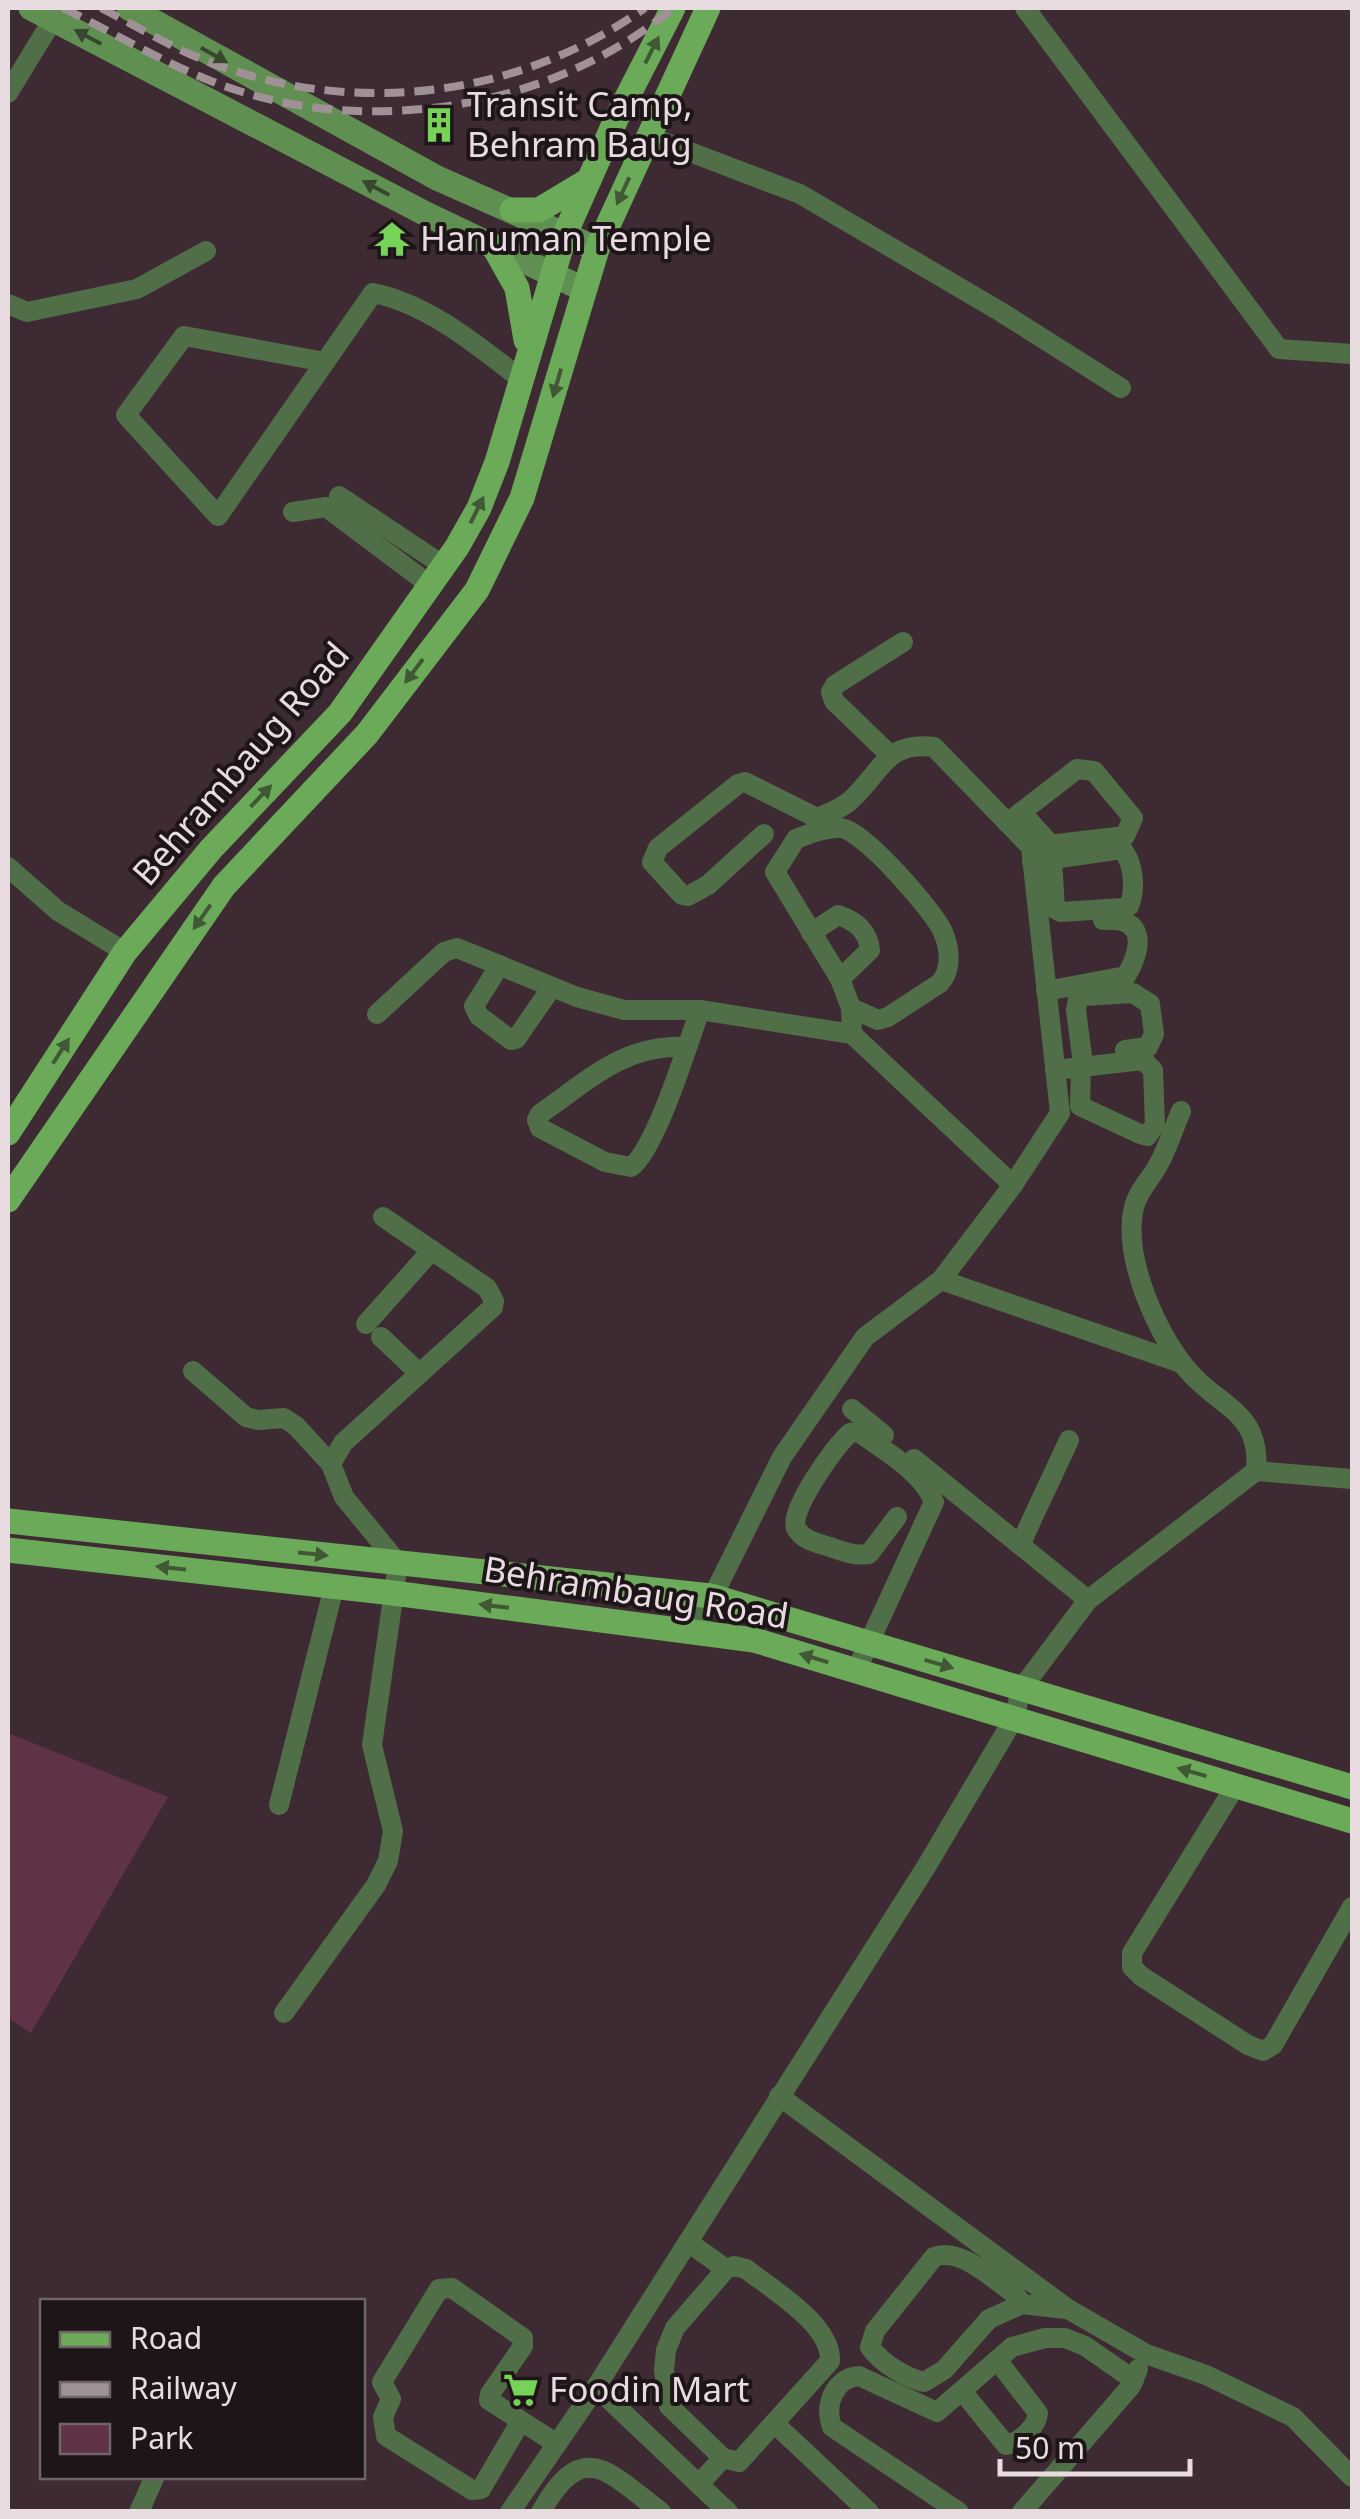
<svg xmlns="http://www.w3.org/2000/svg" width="1360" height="2519" font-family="'Noto Sans',sans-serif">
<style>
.green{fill:#603247}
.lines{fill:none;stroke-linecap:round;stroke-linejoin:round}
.minor{stroke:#506e47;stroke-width:20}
.secondary{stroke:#609051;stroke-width:25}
.primary{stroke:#6baa58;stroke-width:25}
.rail{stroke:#a09197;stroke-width:8;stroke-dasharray:20 10;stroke-linecap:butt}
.oneway{fill:#38462f}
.oneway2{fill:#415835}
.labels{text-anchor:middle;stroke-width:8;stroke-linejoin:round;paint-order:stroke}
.poi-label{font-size:35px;fill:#e9dce1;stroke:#1e1519;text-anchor:start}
.street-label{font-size:35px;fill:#e9dce1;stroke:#1e1519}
</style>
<rect width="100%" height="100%" fill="#3d2a32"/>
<!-- green -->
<polygon class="green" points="8,1733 168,1797 31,2033 8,2018"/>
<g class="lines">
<!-- minor -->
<g class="minor">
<polyline points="1025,8 1279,349 1352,354"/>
<polyline points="8,93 60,8"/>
<polyline points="648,136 800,194 1001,312 1121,388"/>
<polyline points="8,304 27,312 137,289 206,251"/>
<path d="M 325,362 L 184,336 L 126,415 L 218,516 L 373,293 C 428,304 477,345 521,379"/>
<polyline points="339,496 444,566"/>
<polyline points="293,512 326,507 430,585"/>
<polyline points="889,754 834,701 831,692 835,685 903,642"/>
<polyline points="1021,812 1051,845"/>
<polyline points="1007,823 1077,769 1094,771 1133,818 1125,836 1031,847"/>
<path d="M 1032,862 L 1122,849 C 1134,863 1136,890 1129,906 L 1122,908 L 1061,912 L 1055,909 L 1052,859"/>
<polyline points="8,867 58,911 125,952"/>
<path d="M 811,933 L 838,915 C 856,921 868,931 870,950 L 840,979"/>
<polyline points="500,965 474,1006 479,1016 511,1040 516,1039 552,987"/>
<path d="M 1046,991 L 1126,976 C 1143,947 1146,916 1103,920"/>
<path d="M 851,1008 L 878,1020 L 888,1017 L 940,983 C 952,970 950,948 943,932 C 934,911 863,830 841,828 C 828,827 808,834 796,839 L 775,872 L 840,979 L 851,1008 L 852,1034"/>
<polyline points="377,1014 444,952 457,948 577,997 624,1010 700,1010"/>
<path d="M 686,1047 C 624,1044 589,1080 540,1114 L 537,1120 L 540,1128 L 605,1162 L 631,1167 C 656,1149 688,1043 700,1010 L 852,1034 L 1013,1185"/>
<polyline points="1082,1056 1076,1010 1078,999 1084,996 1133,993 1150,1004 1154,1034 1148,1047 1125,1050"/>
<polyline points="1055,1070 1143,1060 1153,1070 1155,1125 1147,1136 1140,1134 1080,1106 1081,1067"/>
<path d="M 1181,1111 C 1173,1130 1167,1150 1157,1167 C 1149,1181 1138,1191 1134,1207 C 1122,1257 1158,1339 1192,1375 C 1224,1409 1261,1414 1256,1471"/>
<polyline points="941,1280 1181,1363"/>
<polyline points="366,1324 432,1250"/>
<polyline points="381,1337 419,1373"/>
<polyline points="193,1371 246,1417 258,1420 284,1418 296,1426 331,1464"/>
<polyline points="852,1409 884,1435"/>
<polyline points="914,1459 1088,1600"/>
<polyline points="1020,1545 1069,1440"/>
<path d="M 695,1632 L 782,1457 L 865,1337 L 941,1280 L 1013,1185 L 1060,1113 L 1031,847 L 934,747 C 886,741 882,771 852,799 C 843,808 829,813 817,818 L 745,782 L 738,784 L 658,848 L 652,862 L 682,895 L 688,896 L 708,885 L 764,834"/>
<path d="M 856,1671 L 934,1502 C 922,1471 884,1451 859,1432 L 850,1433 C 836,1444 788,1512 796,1528 C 803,1541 818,1543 830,1547 C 844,1552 855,1556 869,1554 L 897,1517"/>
<polyline points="1236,1785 1132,1953 1132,1967 1141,1976 1248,2045 1263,2051 1273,2045 1352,1907"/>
<polyline points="279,1805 334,1587"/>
<polyline points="284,2013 376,1885 388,1861 393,1831 372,1745 398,1563 344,1497 331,1464 343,1443 493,1307 494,1301 487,1288 383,1217"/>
<polyline points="779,2096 1068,2309 1146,2354 1206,2375 1293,2417 1352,2477"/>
<polyline points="688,2242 726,2269"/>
<path d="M 1022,2304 L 1016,2295 C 995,2281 960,2246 934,2257 L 875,2331 L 870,2347 C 881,2363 906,2378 924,2382 L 944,2370 L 989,2319 L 1022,2304 L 1066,2309"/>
<polyline points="596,2387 728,2512"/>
<path d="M 962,2391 L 1006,2445 C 1020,2442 1037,2427 1038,2413 L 997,2360"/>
<polyline points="521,2421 481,2489 472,2490 386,2436 383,2417 391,2399 382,2382 439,2289 452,2288 523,2338 523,2346 490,2394 489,2400 557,2444"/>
<polyline points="774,2423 869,2512"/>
<path d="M 699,2484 L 723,2458 L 669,2406 L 664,2370 L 666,2350 L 675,2328 L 726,2269 L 734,2266 L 746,2269 C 773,2290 832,2325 830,2361 L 739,2462 L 723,2458"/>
<polyline points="139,2512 155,2476"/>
<polyline points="510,2512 596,2387 926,1867 1013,1720 1022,1688 1088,1600 1256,1471 1352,1479"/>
<path d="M 541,2512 C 583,2436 609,2473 661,2512"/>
<path d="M 959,2512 L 832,2427 C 824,2405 834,2378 859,2376 L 937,2412 L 1012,2347 L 1045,2338 L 1065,2338 L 1085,2346 L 1134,2380"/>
<polyline points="1022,2512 1131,2386 1138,2369"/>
</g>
<!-- secondary -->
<g class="secondary">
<polyline points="31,8 428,215 583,289"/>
<polyline points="129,8 437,178 597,249"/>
</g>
<!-- primary -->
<g class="primary">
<polyline points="512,210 539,210 589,180"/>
<polyline points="494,247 517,288 526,340"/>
<polyline points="8,1133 125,952 211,849 340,713 457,547 479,508 497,462 565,234 617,117 673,8"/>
<polyline points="8,1200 224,886 367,734 477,590 522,498 597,249 708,8"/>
<polyline points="8,1521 711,1596 1352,1787"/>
<polyline points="8,1550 393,1593 754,1640 1352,1821"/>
</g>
<!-- rail -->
<g class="rail">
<path d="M 63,8 C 110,31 157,59 206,79 C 356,141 549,112 673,8"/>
<path d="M 101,8 C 138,27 177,51 217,65 C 361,117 520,96 645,8"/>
</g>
</g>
<!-- one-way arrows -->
<defs><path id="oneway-solid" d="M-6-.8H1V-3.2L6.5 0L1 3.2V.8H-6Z" transform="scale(2.5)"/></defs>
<g class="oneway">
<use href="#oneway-solid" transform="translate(88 37) rotate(-152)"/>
<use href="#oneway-solid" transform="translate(214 55) rotate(29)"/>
<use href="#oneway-solid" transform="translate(376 188) rotate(-152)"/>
</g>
<g class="oneway2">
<use href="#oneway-solid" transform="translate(652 50) rotate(-63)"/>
<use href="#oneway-solid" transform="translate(623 191) rotate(115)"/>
<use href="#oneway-solid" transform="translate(557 383) rotate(106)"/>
<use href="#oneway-solid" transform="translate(477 510) rotate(-64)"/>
<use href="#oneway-solid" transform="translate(414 671) rotate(127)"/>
<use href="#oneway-solid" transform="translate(261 796) rotate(-46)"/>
<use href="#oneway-solid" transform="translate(202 917) rotate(125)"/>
<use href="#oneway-solid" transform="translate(61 1051) rotate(-57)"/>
<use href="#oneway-solid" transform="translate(313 1554) rotate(6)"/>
<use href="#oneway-solid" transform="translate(171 1568) rotate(-174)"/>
<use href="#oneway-solid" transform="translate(494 1606) rotate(-173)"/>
<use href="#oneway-solid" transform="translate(814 1658) rotate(-163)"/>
<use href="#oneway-solid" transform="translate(939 1664) rotate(16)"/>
<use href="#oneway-solid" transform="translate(1192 1772) rotate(-164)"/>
</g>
<!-- icons -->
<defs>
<symbol id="building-bare" viewBox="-9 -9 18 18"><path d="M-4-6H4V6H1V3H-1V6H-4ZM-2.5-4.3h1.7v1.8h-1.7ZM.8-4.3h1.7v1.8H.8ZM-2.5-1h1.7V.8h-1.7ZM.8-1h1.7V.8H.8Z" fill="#77d259" stroke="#1e1519" stroke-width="2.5" paint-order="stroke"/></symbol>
<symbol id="temple-bare" viewBox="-9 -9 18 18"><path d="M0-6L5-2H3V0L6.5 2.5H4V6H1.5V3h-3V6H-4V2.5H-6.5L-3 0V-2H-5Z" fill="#77d259" stroke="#1e1519" stroke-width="2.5" paint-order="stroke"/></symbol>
<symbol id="supermarket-bare" viewBox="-9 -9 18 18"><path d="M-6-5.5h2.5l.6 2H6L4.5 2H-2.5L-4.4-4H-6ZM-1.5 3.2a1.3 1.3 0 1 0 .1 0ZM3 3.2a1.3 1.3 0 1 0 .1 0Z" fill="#77d259" stroke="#1e1519" stroke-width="2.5" paint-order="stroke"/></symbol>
</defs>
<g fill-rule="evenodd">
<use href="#building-bare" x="414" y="100" width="50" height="50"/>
<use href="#temple-bare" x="367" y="214" width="50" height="50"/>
<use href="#supermarket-bare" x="496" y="2365" width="50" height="50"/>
</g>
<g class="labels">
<!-- poi labels -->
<g class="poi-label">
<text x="467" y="117">Transit Camp,<tspan x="467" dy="40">Behram Baug</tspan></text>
<text x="420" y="251">Hanuman Temple</text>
<text x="549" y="2402">Foodin Mart</text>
</g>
<!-- street labels -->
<g class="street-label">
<text transform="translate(241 764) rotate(-49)" y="12">Behrambaug Road</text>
<text transform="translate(636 1593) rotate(9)" y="12">Behrambaug Road</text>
</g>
</g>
<!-- border -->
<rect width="1360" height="2519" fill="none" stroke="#e9dce1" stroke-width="20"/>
<!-- legend -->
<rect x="40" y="2299" width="325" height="180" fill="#1e1519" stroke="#6f6569" stroke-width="2.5"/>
<rect x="60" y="2332" width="50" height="15" fill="#6baa58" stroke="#6f6569" stroke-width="2.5"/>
<text x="130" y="2349" font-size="30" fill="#e9dce1">Road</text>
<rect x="60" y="2382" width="50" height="15" fill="#a09197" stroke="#6f6569" stroke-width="2.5"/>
<text x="130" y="2399" font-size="30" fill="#e9dce1">Railway</text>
<rect x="60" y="2424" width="50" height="30" fill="#603247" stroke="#6f6569" stroke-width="2.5"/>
<text x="130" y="2449" font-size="30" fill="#e9dce1">Park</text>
<!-- scale -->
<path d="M1000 2459v15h190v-15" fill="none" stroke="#e9dce1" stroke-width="5"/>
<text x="1015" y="2459" font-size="30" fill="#e9dce1" stroke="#1e1519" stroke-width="8" paint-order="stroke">50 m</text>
</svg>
